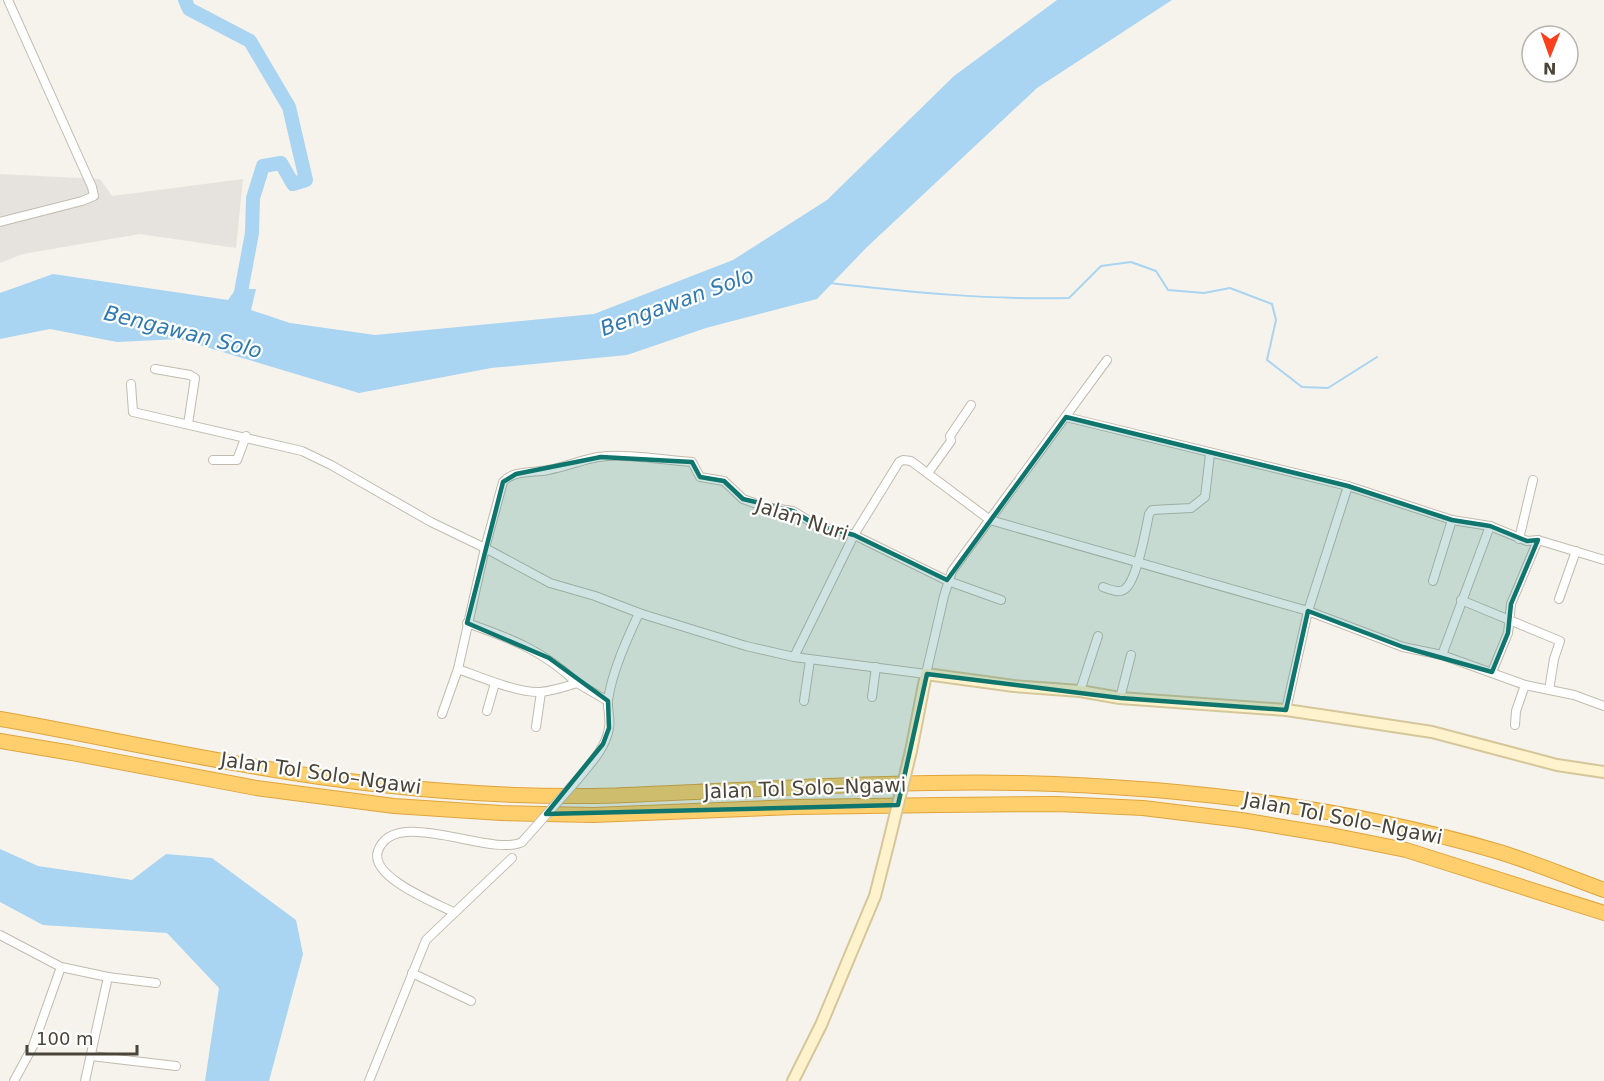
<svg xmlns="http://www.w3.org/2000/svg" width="1604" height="1081" font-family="'DejaVu Sans',sans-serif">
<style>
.industrial{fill:#e6e2dd}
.water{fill:#a9d4f2}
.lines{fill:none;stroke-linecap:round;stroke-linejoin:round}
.stream{stroke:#a9d4f2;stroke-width:2}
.river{stroke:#a9d4f2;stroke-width:14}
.street-casing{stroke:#c2bbae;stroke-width:10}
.secondary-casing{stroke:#d6c79b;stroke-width:14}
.highway-casing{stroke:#e0a43c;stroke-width:16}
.street{stroke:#fff;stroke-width:8}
.secondary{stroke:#fff3cd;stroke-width:10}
.highway{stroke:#ffcf6e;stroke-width:14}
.street-bridge-casing{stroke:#c2bbae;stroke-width:10;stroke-linecap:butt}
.secondary-bridge-casing{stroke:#d6c79b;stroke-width:14;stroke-linecap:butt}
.street-bridge{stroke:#fff;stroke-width:8}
.secondary-bridge{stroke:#fff3cd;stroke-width:10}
.marked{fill:#0f766e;fill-opacity:0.2;stroke:#0f766e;stroke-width:4.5;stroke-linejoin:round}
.labels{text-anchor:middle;stroke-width:4.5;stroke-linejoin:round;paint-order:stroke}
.street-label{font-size:20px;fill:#4b4439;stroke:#fff}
.water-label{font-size:21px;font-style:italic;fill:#2e7ab2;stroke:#fff}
</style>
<rect width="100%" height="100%" fill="#f6f3ec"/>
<!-- industrial -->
<polygon class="industrial" points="0,174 100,179 112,196 243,179 236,248 140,234 23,254 0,263"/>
<!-- water -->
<g class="water">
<polygon points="1057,0 1172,0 1037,88 866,248 817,299 706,328 627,355 491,368 359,393 179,339 117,342 50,329 0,339 0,293 53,274 228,300 236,289 256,289 251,310 290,323 375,335 594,314 733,260 827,200 954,76"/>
<polygon points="0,849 38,866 132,880 166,854 212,858 296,920 303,954 269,1081 205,1081 219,988 167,933 43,925 0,902"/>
</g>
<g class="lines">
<!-- stream -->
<path class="stream" d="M 829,283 C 909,292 989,300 1069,298 L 1101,266 L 1131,262 L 1156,271 L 1168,290 L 1204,293 L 1230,288 L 1272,304 L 1276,320 L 1267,360 L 1302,387 L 1328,388 L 1377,357"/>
<!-- river -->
<polyline class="river" points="185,0 189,9 250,41 289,107 306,180 293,184 281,163 263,166 253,198 252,233 241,292 236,306"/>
<defs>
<g id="street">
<polyline points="0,222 82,201 94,196 92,187 8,0"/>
<polyline points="155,369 190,375 195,378 188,424"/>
<polyline points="131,384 133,412 302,451 331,465 431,522 485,548 550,583 595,596 639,613 746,646 794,657 926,674 944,596 952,571 1107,360"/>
<polyline points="1066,417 1348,486 1452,520 1490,526 1527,541 1538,540 1604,560"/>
<polyline points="213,460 237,460 246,436"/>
<polyline points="928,473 951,441 950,436 971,405"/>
<polyline points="1519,539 1533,480"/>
<polyline points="1433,581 1452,520"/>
<path d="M 1103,587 C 1109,589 1119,594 1125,589 C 1137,580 1146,529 1149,514 L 1152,510 L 1191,508 L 1205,497 L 1210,454"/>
<polyline points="1559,599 1576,551"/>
<polyline points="1461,600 1560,641 1554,659 1549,690"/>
<path d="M 467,623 C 510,638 544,651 577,683"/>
<polyline points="1442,655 1490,526"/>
<polyline points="794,657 854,535 899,462 903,460 911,461 990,520 1308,611 1403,647 1442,655 1525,685 1574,695 1604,706"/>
<path d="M 458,669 C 480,677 518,693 540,692 C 553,691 565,687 577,683 L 608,701"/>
<polyline points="1492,672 1508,633 1511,604 1538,540"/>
<polyline points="1080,691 1098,636"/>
<polyline points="872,697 876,667"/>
<polyline points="1120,698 1131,655"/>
<polyline points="804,701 810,660"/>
<polyline points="1286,710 1308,611 1348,486"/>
<polyline points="487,711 495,683"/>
<path d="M 442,714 L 458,669 L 485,548 L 503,482 C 513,470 534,473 548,470 C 565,467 581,460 598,457 C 628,453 662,460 692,462 L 700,477 L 724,481 L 743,499 L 765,507 L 793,511 L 816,525 L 854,535 L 948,581 L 1001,600"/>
<polyline points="1515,725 1516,711 1525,685"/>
<polyline points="536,727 541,692"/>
<path d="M 578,779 C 590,764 606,748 609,728 C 611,719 607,709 608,700 C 612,672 627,639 639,613"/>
<path d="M 453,912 C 436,903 369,877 378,851 C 394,805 491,858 522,842"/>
<polyline points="0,935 61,967 108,977 156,983"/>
<polyline points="412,973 471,1001"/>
<polyline points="91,1056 176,1066"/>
<polyline points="14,1081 33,1046 61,967"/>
<polyline points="85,1081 108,977"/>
<polyline points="369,1081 426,940 512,858"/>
</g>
<g id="secondary">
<polyline points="911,751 926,674 1014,686 1080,691 1120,698 1286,710 1340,718 1432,732 1557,765 1604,772"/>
<polyline points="793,1081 821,1025 875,896 888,845"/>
</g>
<g id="highway">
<path d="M 0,719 C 86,734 171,753 257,767 C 366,786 479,797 589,796 C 625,796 660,793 695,792 C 804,787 913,781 1022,783 C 1182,787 1342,806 1496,851 C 1533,862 1568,877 1604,890"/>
<polyline points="0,741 72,753 256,788 394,806 501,813 593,815 796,807 939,805 1058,804 1143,808 1241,820 1331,835 1406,850 1604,913"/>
</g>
</defs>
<!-- street casing -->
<use href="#street" class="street-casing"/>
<!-- secondary casing -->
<use href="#secondary" class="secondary-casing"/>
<!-- highway casing -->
<use href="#highway" class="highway-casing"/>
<!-- street -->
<use href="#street" class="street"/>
<!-- secondary -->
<use href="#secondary" class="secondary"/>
<!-- highway -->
<use href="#highway" class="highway"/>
<defs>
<polyline id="street-bridge" points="522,842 578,779"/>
<polyline id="secondary-bridge" points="888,845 911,751"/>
</defs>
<!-- street-bridge casing -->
<use href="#street-bridge" class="street-bridge-casing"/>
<!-- secondary-bridge casing -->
<use href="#secondary-bridge" class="secondary-bridge-casing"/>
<!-- street-bridge -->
<use href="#street-bridge" class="street-bridge"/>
<!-- secondary-bridge -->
<use href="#secondary-bridge" class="secondary-bridge"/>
</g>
<!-- marked area -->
<path class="marked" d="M 1066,417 L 1348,486 L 1452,520 L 1490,526 L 1527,541 L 1538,540 L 1511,604 L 1508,633 L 1492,672 L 1403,647 L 1308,611 L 1286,710 L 1120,698 L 927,674 L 898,805 L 546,814 L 603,744 L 609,728 L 608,701 L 549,658 L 467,623 L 503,482 L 516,474 L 601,457 L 692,462 L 700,477 L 724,481 L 743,499 L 793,511 L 816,525 L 854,535 L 947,580 Z"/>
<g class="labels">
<!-- street labels -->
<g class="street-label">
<text transform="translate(802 519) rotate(18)" y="7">Jalan Nuri</text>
<text transform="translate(321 773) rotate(8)" y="7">Jalan Tol Solo–Ngawi</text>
<text transform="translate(805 788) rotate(-2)" y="7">Jalan Tol Solo–Ngawi</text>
<text transform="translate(1343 818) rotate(11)" y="7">Jalan Tol Solo–Ngawi</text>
</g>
<!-- water labels -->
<g class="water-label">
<text transform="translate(677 302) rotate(-20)" y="7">Bengawan Solo</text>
<text transform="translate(183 332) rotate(14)" y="7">Bengawan Solo</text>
</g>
</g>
<!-- north arrow -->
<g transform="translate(1550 54) rotate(181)"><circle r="28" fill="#ffffff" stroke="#b7b4b0" stroke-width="1.5"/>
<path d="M0-4.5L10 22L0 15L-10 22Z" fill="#fc3f1d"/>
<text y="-9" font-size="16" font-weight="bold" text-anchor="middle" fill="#4b4439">N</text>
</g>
<!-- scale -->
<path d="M27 1045v9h110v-9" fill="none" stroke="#4b4439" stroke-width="3"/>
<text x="36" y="1045" font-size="18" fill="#4b4439" stroke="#ffffff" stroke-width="4.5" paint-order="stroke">100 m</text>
</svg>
